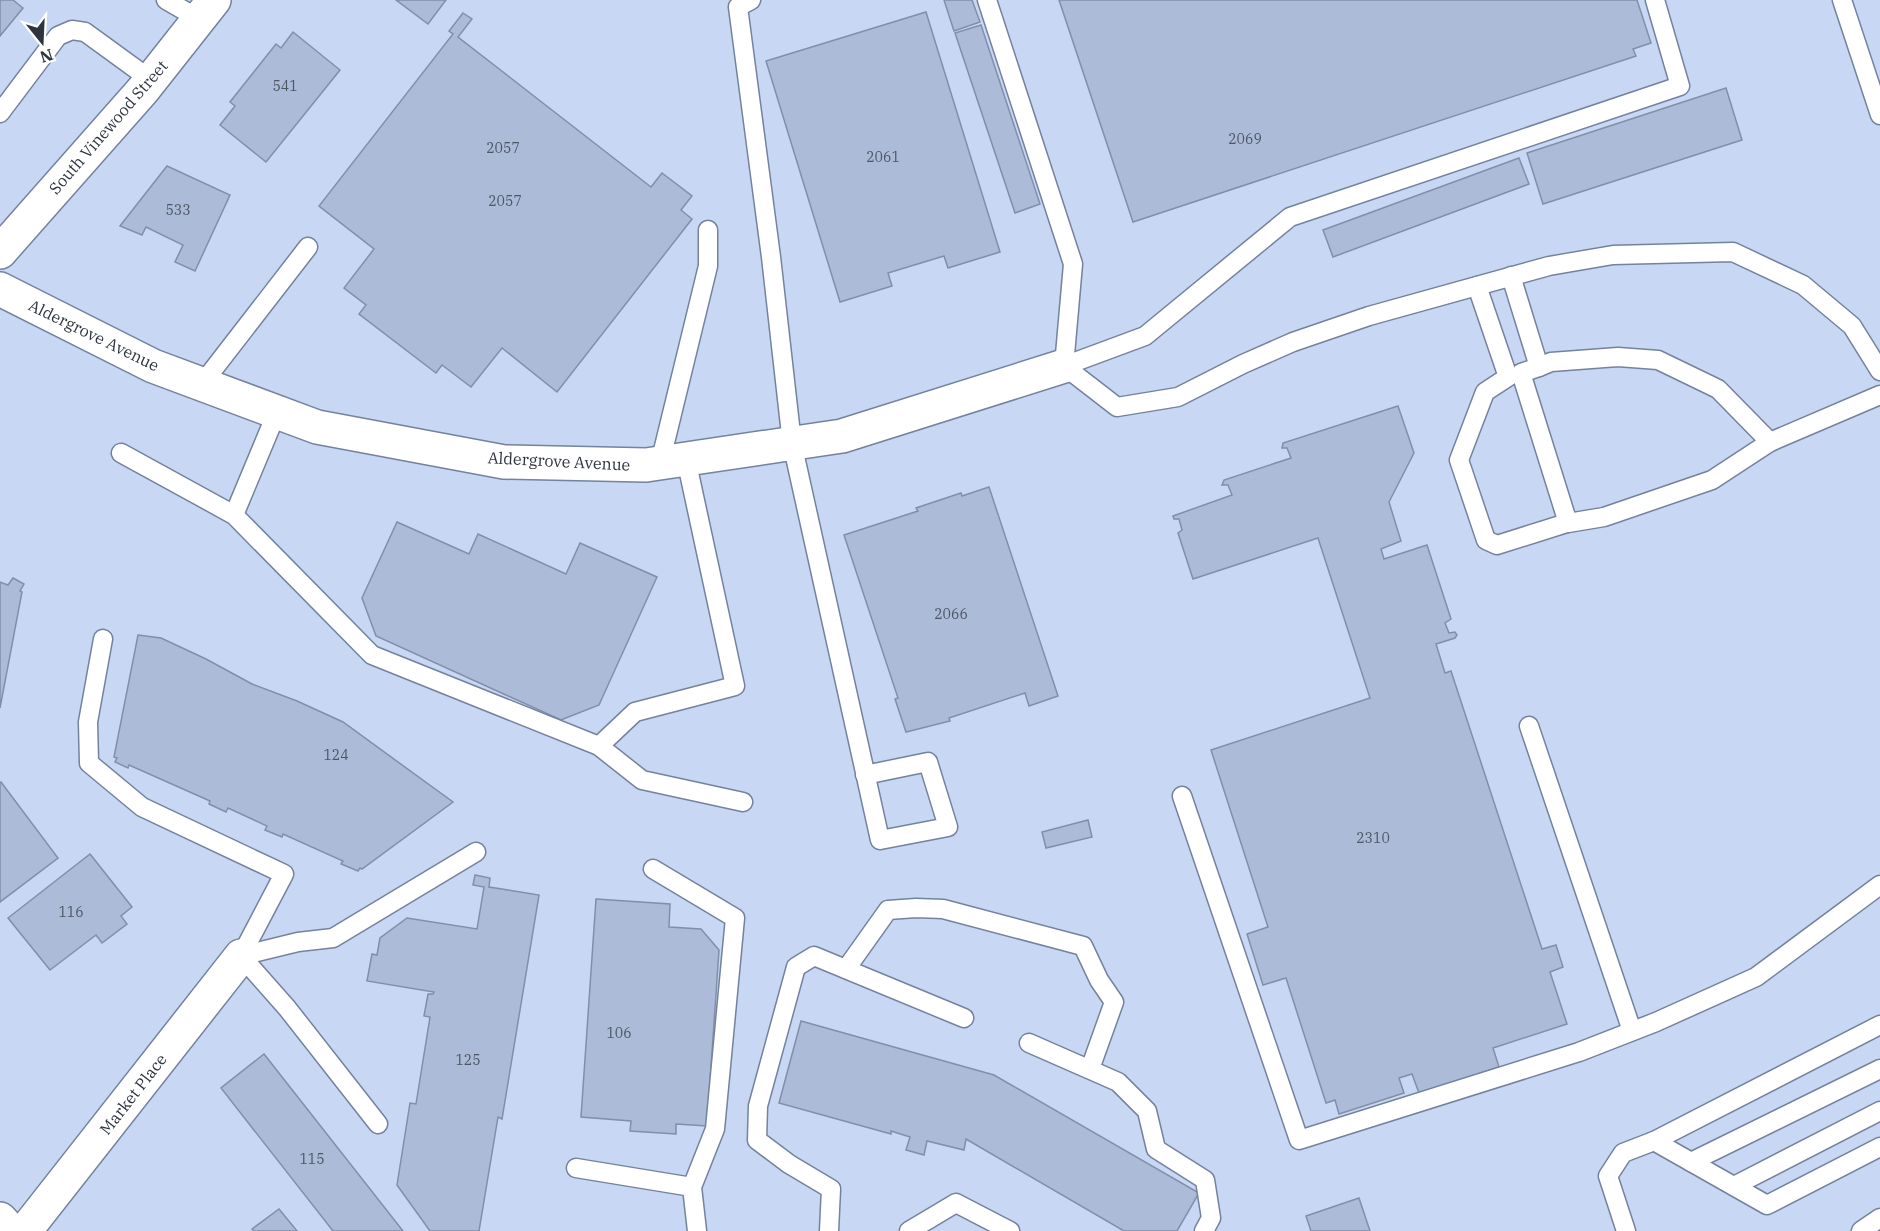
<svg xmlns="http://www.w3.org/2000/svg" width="1880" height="1231" font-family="'IBM Plex Serif',serif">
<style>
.built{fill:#c8d7f3}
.building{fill:#acbbd8;stroke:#818faa;stroke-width:1.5}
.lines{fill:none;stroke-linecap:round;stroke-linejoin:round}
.service-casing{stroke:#74829d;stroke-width:21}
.minor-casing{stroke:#74829d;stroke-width:36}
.secondary-casing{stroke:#74829d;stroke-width:36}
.service{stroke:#fff;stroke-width:18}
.minor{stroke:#fff;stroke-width:33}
.secondary{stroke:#fff;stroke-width:33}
.labels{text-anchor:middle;stroke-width:5;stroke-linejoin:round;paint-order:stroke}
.number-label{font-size:14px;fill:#4e5665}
.street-label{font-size:16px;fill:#2e343f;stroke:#fff}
</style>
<rect width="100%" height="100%" fill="#d9e5fd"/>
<!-- built -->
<rect class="built" x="0" y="0" width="1880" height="1231"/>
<!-- building -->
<g class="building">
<polygon points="0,0 13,0 23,8 0,36"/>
<polygon points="396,0 446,0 428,24"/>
<polygon points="944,0 972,0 980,22 954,31"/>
<polygon points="1059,0 1637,0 1651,43 1633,49 1636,56 1133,222"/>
<polygon points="926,12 1000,252 948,268 944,256 888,273 892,286 840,302 766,61"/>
<polygon points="463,13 472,19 458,37 651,187 662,173 692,196 681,210 692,219 557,392 502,348 471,387 442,365 436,373 359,314 366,305 344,288 374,249 319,206 453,34 449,31"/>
<polygon points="981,25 1040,204 1015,213 955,33"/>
<polygon points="293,32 340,70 266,162 220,125 235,106 230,102 276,44 281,48"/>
<polygon points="1726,88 1742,140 1543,204 1527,153"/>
<polygon points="1519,158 1529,184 1333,257 1323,230"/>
<polygon points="167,166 230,195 195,271 175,262 183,245 146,227 142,235 120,226"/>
<polygon points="1398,406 1414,453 1389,502 1401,541 1381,549 1384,559 1427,545 1451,619 1445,623 1449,633 1455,632 1457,635 1455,638 1436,644 1445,673 1451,671 1542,949 1556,945 1563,967 1550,972 1567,1024 1493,1048 1499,1067 1419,1093 1412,1074 1399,1078 1404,1093 1339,1114 1335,1100 1326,1103 1286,978 1263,985 1247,934 1268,927 1211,750 1370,698 1318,538 1193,579 1178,533 1182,530 1179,519 1174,519 1173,516 1232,495 1228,485 1222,485 1224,480 1291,458 1287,448 1282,448 1283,443"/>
<polygon points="989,487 1058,696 1029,706 1025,693 949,718 950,721 906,732 895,699 898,698 844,535 918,511 916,508 961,493 962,496"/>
<polygon points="397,522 469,554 478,534 566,574 580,543 657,577 599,705 561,720 376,636 362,598"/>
<polygon points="13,578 24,584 20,591 22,592 0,708 0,582 8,585"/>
<polygon points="138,635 161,638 206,659 252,684 297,701 343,722 453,802 362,869 360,868 358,871 341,864 343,861 283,834 282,837 265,830 267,826 228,808 226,812 209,804 210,801 129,765 128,768 115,762 117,758 114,757"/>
<polygon points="1,782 58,858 0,902 0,783"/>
<polygon points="1088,820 1092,837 1046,848 1042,832"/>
<polygon points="90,854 132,907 121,916 127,924 102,943 96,935 50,970 8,918"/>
<polygon points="475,875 490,878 489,887 539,895 502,1119 498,1117 479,1231 430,1231 397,1185 410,1103 416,1104 430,1017 424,1016 428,994 433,994 434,992 367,981 372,954 377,955 380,938 407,918 477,929 484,887 473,885"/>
<polygon points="596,899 670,904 669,927 701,929 719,950 707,1126 676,1124 676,1134 630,1131 631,1121 581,1117"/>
<polygon points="801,1021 994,1075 1199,1193 1177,1231 1124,1231 966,1139 964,1150 927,1141 924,1155 906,1150 910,1137 891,1131 891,1134 779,1103"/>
<polygon points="264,1054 403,1231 333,1231 221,1088"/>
<polygon points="1359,1198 1370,1231 1311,1231 1306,1216"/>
<polygon points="279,1209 297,1231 254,1231 252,1229"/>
</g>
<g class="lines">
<defs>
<g id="service">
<polyline points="166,0 199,19"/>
<polyline points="751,0 738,7 771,257 792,443 880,840 948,827 928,762 865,775"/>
<polyline points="987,0 1073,264 1064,366"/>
<polyline points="1842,0 1880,115"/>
<polyline points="0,113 58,36 72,30 85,32 151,80"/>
<polyline points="1511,276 1539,367 1551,362 1618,357 1658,360 1718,389 1770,442 1880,395"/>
<polyline points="1477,286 1508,377 1485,392 1459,460 1486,540 1497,545 1570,522"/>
<polyline points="1064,366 1117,407 1178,397 1243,364 1293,342 1369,316 1549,266 1613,255 1733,252 1803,285 1852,326 1880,371"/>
<polyline points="1064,366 1145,336 1290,217 1680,86 1655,0"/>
<polyline points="1539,367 1521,373 1568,523 1604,517 1712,480 1770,442"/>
<polyline points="202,384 308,247"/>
<polyline points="121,453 234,515 372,655 599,746 642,780 743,802"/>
<polyline points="660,463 708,266 708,230"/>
<polyline points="234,515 277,412"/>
<polyline points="103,639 88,722 89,763 142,807 284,874 241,956"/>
<polyline points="1529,726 1632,1031"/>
<polyline points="599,746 635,712 735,686 686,459"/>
<polyline points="1182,796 1299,1140 1579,1052 1656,1022 1756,977 1880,885"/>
<polyline points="653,869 735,918 715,1129 692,1187 697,1231"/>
<polyline points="241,956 298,942 333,938 476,852"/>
<polyline points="241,956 287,1008 378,1124"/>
<polyline points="846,969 888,910 916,908 943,909 1083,946 1099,980 1114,1002 1090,1069"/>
<polyline points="1029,1043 1118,1082 1147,1111 1156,1149 1205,1180 1211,1218 1204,1231"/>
<polyline points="1654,1141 1767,1205 1880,1147"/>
<polyline points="1691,1162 1880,1069"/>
<polyline points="576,1168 692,1187"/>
<polyline points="1734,1186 1880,1111"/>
<polyline points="829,1231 831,1189 789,1164 757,1140 758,1106 796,967 814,956 964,1018"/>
<polyline points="909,1231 956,1203 1010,1231"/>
<polyline points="1626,1231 1608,1176 1623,1153 1654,1141 1880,1025"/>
<polyline points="1861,1231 1880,1218"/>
</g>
<g id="minor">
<polyline points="0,252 143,90 214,0"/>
<polyline points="0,289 153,366 317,427 504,462 646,465 842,436 1064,366"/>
<polyline points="25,1231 241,956"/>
</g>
<polyline id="secondary" points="0,1219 11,1231"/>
</defs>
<!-- service casing -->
<use href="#service" class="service-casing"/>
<!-- minor casing -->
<use href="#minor" class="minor-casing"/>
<!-- secondary casing -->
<use href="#secondary" class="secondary-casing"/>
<!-- service -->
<use href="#service" class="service"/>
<!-- minor -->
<use href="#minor" class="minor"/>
<!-- secondary -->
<use href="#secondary" class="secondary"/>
</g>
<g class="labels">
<!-- number labels -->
<g class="number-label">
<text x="285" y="91">541</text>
<text x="1245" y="144">2069</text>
<text x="503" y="153">2057</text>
<text x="883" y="162">2061</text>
<text x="505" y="206">2057</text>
<text x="178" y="215">533</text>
<text x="951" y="619">2066</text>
<text x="336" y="760">124</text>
<text x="1373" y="843">2310</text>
<text x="71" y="917">116</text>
<text x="619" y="1038">106</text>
<text x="468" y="1065">125</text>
<text x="312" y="1164">115</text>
</g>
<!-- street labels -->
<g class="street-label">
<text transform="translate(108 127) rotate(-49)" y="6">South Vinewood Street</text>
<text transform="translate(94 335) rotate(26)" y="6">Aldergrove Avenue</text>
<text transform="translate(559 461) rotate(3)" y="6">Aldergrove Avenue</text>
<text transform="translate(133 1094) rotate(-52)" y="6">Market Place</text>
</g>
</g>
<!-- north arrow -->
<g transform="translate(42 42) rotate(162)" stroke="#ffffff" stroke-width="4.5" paint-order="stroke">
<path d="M0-4.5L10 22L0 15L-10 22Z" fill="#2e343f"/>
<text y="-9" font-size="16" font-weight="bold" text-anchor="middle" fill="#2e343f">N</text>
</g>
</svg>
